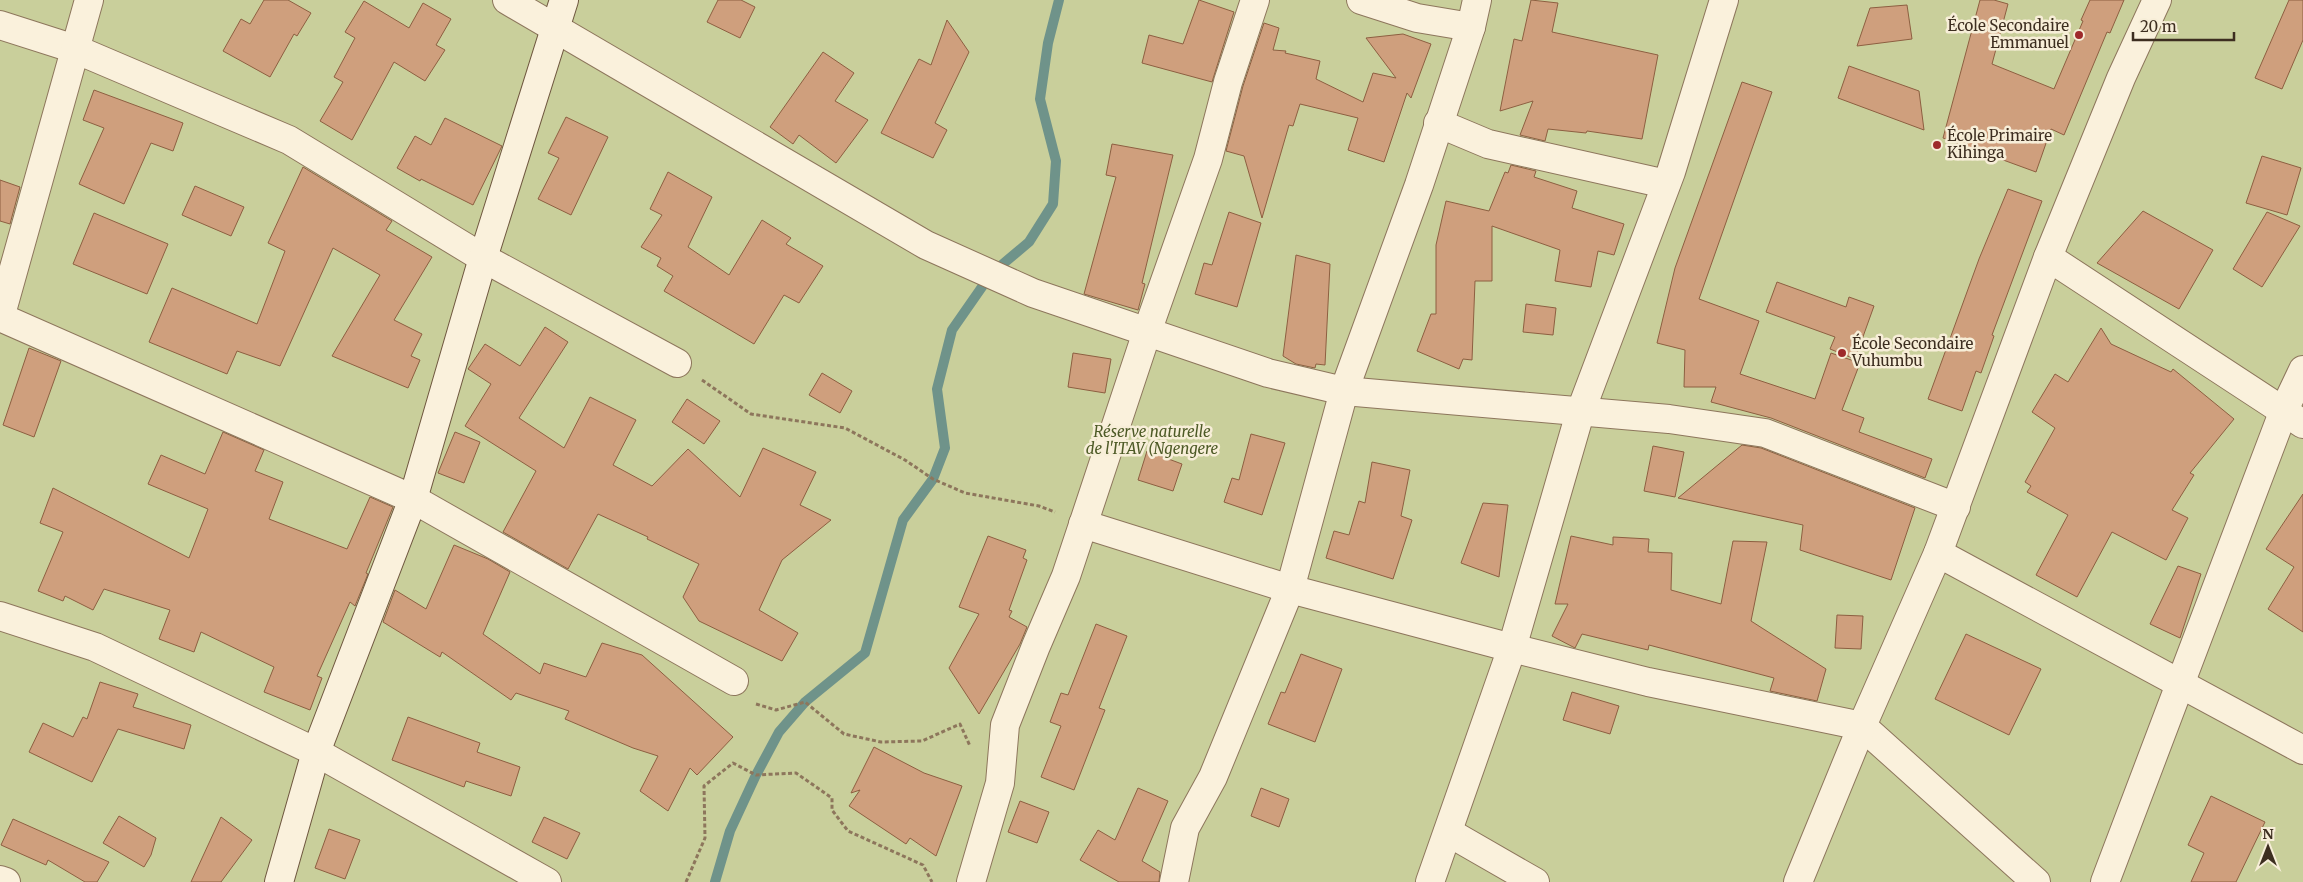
<svg xmlns="http://www.w3.org/2000/svg" width="2303" height="882" font-family="Merriweather,serif">
<style>
.green{fill:#c9cf9b}
.lines{fill:none;stroke-linecap:round;stroke-linejoin:round}
.stream{stroke:#6f938a;stroke-width:10}
.building{fill:#cf9f7d;stroke:#8d5f41}
.street-casing{stroke:#8d765c;stroke-width:30}
.secondary-casing{stroke:#6f573f;stroke-width:30}
.path{stroke:#8d765c;stroke-width:3;stroke-dasharray:4 2.5;stroke-linecap:butt}
.street{stroke:#faf1dc;stroke-width:28}
.secondary{stroke:#faf1dc;stroke-width:28}
.poi-dot{fill:#9e2a2b;stroke:#f7eed8;stroke-width:2}
.labels{text-anchor:middle;stroke-width:5;stroke-linejoin:round;paint-order:stroke}
.poi-label{font-size:15px;fill:#3d2e20;stroke:#f7eed8;text-anchor:start}
.park-label{font-size:15px;font-style:italic;fill:#4d5a26;stroke:#f7eed8}
</style>
<rect width="100%" height="100%" fill="#f0e4c8"/>
<!-- green -->
<rect class="green" x="0" y="0" width="2303" height="882"/>
<g class="lines">
<!-- stream -->
<polyline class="stream" points="715,882 730,831 756,775 779,732 805,702 865,653 903,520 933,479 945,448 937,389 952,330 991,274 1029,242 1053,204 1056,161 1040,99 1048,43 1059,0"/>
</g>
<!-- building -->
<g class="building">
<polygon points="264,0 288,0 311,13 297,36 294,34 270,77 223,51 241,19 250,24"/>
<polygon points="718,0 741,0 755,7 740,38 707,22"/>
<polygon points="1199,0 1234,12 1212,82 1142,63 1149,35 1183,44"/>
<polygon points="1531,0 1558,3 1552,32 1658,55 1642,139 1587,131 1586,133 1548,129 1545,141 1520,135 1533,101 1500,111 1514,39 1522,41"/>
<polygon points="1980,0 1994,0 2008,4 1992,64 2054,89 2083,21 2081,20 2090,0 2124,0 2110,33 2107,32 2064,135 2051,129 2036,172 1943,138"/>
<polygon points="2289,0 2303,0 2303,40 2282,89 2255,78"/>
<polygon points="364,1 409,28 423,3 451,19 436,45 445,50 425,81 394,62 352,140 320,121 343,82 334,77 355,38 345,32"/>
<polygon points="1907,5 1912,39 1857,46 1870,8"/>
<polygon points="947,20 969,52 935,123 947,130 933,158 881,133 919,59 931,65"/>
<polygon points="1264,23 1279,28 1273,50 1286,51 1285,53 1320,61 1316,79 1363,102 1373,73 1396,78 1366,38 1403,34 1431,44 1411,98 1407,93 1384,162 1348,150 1358,118 1300,104 1293,126 1289,125 1262,218 1244,156 1226,151 1243,86"/>
<polygon points="823,52 854,73 835,101 868,120 836,163 799,135 793,144 770,127"/>
<polygon points="1849,66 1919,91 1924,130 1838,98"/>
<polygon points="1742,82 1772,92 1699,299 1759,321 1740,374 1815,399 1831,353 1860,363 1842,410 1864,418 1859,432 1932,459 1925,478 1771,418 1711,402 1716,387 1684,387 1685,350 1657,343 1675,268"/>
<polygon points="94,90 183,123 173,151 151,143 124,204 79,184 104,128 83,120"/>
<polygon points="566,117 608,137 571,215 538,199 559,158 548,153"/>
<polygon points="445,118 502,146 473,205 421,179 420,181 397,168 415,136 431,145"/>
<polygon points="1112,144 1173,155 1142,283 1145,284 1138,310 1084,294 1116,177 1106,175"/>
<polygon points="2262,156 2301,168 2287,215 2246,203"/>
<polygon points="1511,165 1536,171 1534,177 1577,191 1572,208 1624,224 1614,255 1598,251 1591,287 1555,281 1560,250 1492,226 1492,281 1475,281 1472,360 1463,359 1459,369 1417,351 1431,314 1436,314 1436,245 1446,201 1489,211 1505,172 1508,173"/>
<polygon points="303,167 392,221 386,230 432,257 394,320 422,334 411,356 420,360 408,388 332,356 380,275 333,248 280,366 237,351 227,374 149,342 172,288 257,324 285,251 268,243"/>
<polygon points="668,172 712,197 688,247 729,275 762,220 791,238 786,244 823,266 799,303 784,295 754,344 664,291 673,276 657,266 661,258 641,247 662,215 650,209"/>
<polygon points="0,180 20,187 10,224 0,221"/>
<polygon points="195,186 244,207 231,236 182,215"/>
<polygon points="2008,189 2042,201 1992,335 1994,336 1981,373 1976,371 1962,411 1928,399 1979,259"/>
<polygon points="2143,211 2213,250 2179,309 2097,263"/>
<polygon points="1229,212 1261,223 1237,307 1195,294 1204,263 1212,265"/>
<polygon points="2267,212 2300,226 2262,287 2233,269"/>
<polygon points="94,213 168,244 147,294 73,264"/>
<polygon points="1296,255 1330,264 1325,365 1316,364 1315,368 1296,364 1283,356"/>
<polygon points="1777,282 1846,307 1849,297 1874,306 1855,359 1830,349 1835,337 1766,312"/>
<polygon points="1526,304 1556,308 1553,335 1523,332"/>
<polygon points="545,327 568,342 519,418 564,448 590,397 636,420 613,465 652,486 688,449 740,497 763,448 816,472 800,505 831,520 782,560 759,610 798,633 782,661 699,621 683,597 699,564 647,539 648,537 598,514 568,569 503,532 536,471 465,426 491,384 468,369 485,344 520,366"/>
<polygon points="2101,328 2111,344 2171,372 2173,369 2234,419 2190,473 2194,475 2172,510 2188,518 2166,560 2112,532 2077,597 2036,575 2068,515 2027,492 2031,486 2025,482 2055,428 2032,412 2055,374 2068,382"/>
<polygon points="29,348 61,361 34,437 3,425"/>
<polygon points="1073,353 1111,359 1105,393 1068,387"/>
<polygon points="822,373 852,391 840,413 809,395"/>
<polygon points="687,399 720,421 704,444 672,422"/>
<polygon points="223,432 264,450 255,471 283,482 269,519 347,549 370,497 393,507 366,573 368,574 355,606 350,602 317,676 322,678 310,710 264,692 274,667 201,632 194,652 159,639 170,610 104,589 93,610 65,596 63,601 38,591 63,532 40,523 53,488 189,558 208,509 148,484 161,455 205,474"/>
<polygon points="455,432 480,442 464,483 438,473"/>
<polygon points="1251,434 1285,443 1262,515 1224,502 1232,478 1239,480"/>
<polygon points="1742,445 1761,448 1915,508 1891,580 1800,550 1803,525 1678,498"/>
<polygon points="1653,446 1684,452 1675,497 1644,491"/>
<polygon points="1147,451 1182,464 1173,491 1138,480"/>
<polygon points="1372,462 1410,470 1401,516 1412,520 1393,579 1326,558 1334,531 1349,535 1359,501 1365,503"/>
<polygon points="2303,494 2303,632 2268,609 2294,567 2266,549"/>
<polygon points="1483,503 1508,505 1499,577 1461,563"/>
<polygon points="988,536 1026,550 1023,558 1027,560 1009,610 1012,611 1009,617 1027,627 1020,644 979,714 949,668 979,614 959,607"/>
<polygon points="1571,536 1613,545 1613,537 1649,539 1648,552 1672,553 1671,590 1721,604 1733,541 1767,542 1751,621 1826,669 1817,701 1770,691 1774,678 1649,645 1648,650 1582,634 1575,648 1552,636 1568,604 1555,604"/>
<polygon points="454,545 488,559 510,572 483,634 540,674 544,663 586,677 602,643 642,655 733,737 697,775 690,768 668,811 640,791 658,756 633,748 565,719 569,711 516,693 511,700 442,652 440,657 383,622 395,590 426,609"/>
<polygon points="2178,566 2201,574 2180,638 2150,624"/>
<polygon points="1837,615 1863,616 1861,649 1835,648"/>
<polygon points="1096,624 1127,636 1099,708 1105,710 1074,790 1041,777 1061,726 1050,722 1061,693 1068,695"/>
<polygon points="1966,634 2041,669 2009,735 1935,699"/>
<polygon points="1301,654 1342,669 1315,742 1268,724 1281,692 1285,693"/>
<polygon points="100,682 138,694 133,707 191,725 184,749 118,729 92,782 29,752 43,723 73,737 83,717 87,719"/>
<polygon points="1572,692 1619,706 1610,734 1563,720"/>
<polygon points="408,717 480,743 477,752 520,767 511,796 466,781 464,787 392,760"/>
<polygon points="874,747 924,773 962,786 936,856 910,838 906,844 849,806 860,790 851,793"/>
<polygon points="1138,788 1168,801 1142,861 1160,872 1159,882 1119,882 1080,860 1098,830 1115,840"/>
<polygon points="1261,788 1289,799 1279,827 1251,816"/>
<polygon points="2211,796 2265,822 2236,882 2191,882 2204,853 2188,845"/>
<polygon points="1020,801 1049,812 1037,843 1008,832"/>
<polygon points="119,816 156,838 151,855 144,867 103,843"/>
<polygon points="221,817 252,840 221,882 191,882"/>
<polygon points="544,817 580,833 567,859 532,842"/>
<polygon points="13,819 58,839 109,862 97,882 85,882 48,860 46,865 1,845"/>
<polygon points="329,829 360,840 345,879 315,868"/>
</g>
<g class="lines">
<defs>
<g id="street">
<polyline points="507,0 926,245 1033,293 1268,373 1344,391 1669,419 1765,433 1956,507"/>
<polyline points="1361,0 1417,18 1471,27"/>
<polyline points="0,25 75,49 289,140 483,258 677,363"/>
<polyline points="1438,123 1488,144 1666,184"/>
<polyline points="2048,257 2303,424"/>
<polyline points="0,317 413,499 734,681"/>
<polyline points="0,318 89,0"/>
<polyline points="1083,524 1290,589 1512,648 1648,682 1862,726 2036,882"/>
<polyline points="1938,553 2303,750"/>
<polyline points="0,616 95,647 316,752 547,882"/>
<polyline points="1448,832 1535,882"/>
<polyline points="0,880 6,882"/>
<polyline points="971,882 1000,783 1005,725 1036,646 1066,576 1147,332 1208,159 1228,82 1255,0"/>
<polyline points="1174,882 1185,828 1213,777 1290,589 1344,391 1419,185 1471,27 1477,0"/>
<polyline points="1430,882 1512,648 1580,413 1671,172 1724,0"/>
<polyline points="1798,882 1862,726 1938,553 2048,257 2121,78 2157,0"/>
<polyline points="2105,882 2284,410 2303,370"/>
</g>
<polyline id="secondary" points="279,882 316,752 413,499 483,258 564,0"/>
</defs>
<!-- street casing -->
<use href="#street" class="street-casing"/>
<!-- secondary casing -->
<use href="#secondary" class="secondary-casing"/>
<!-- path -->
<g class="path">
<polyline points="702,380 751,414 845,428 905,460 933,479 965,493 1039,506 1055,512"/>
<polyline points="756,704 776,710 805,702 844,734 881,742 922,741 960,724 970,746"/>
<polyline points="686,882 705,838 704,786 733,763 756,775 796,773 832,798 832,810 848,831 923,865 932,882"/>
</g>
<!-- street -->
<use href="#street" class="street"/>
<!-- secondary -->
<use href="#secondary" class="secondary"/>
</g>
<!-- markers -->
<g class="poi-dot">
<circle cx="2079" cy="35" r="5"/>
<circle cx="1937" cy="145" r="5"/>
<circle cx="1842" cy="353" r="5"/>
</g>
<g class="labels">
<!-- poi labels -->
<g class="poi-label">
<text x="2069" y="31" text-anchor="end">École Secondaire<tspan x="2069" dy="17">Emmanuel</tspan></text>
<text x="1947" y="141">École Primaire<tspan x="1947" dy="17">Kihinga</tspan></text>
<text x="1852" y="349">École Secondaire<tspan x="1852" dy="17">Vuhumbu</tspan></text>
</g>
<!-- park labels -->
<g class="park-label">
<text x="1152" y="437">Réserve naturelle<tspan x="1152" dy="17">de l'ITAV (Ngengere</tspan></text>
</g>
</g>
<!-- north arrow -->
<g transform="translate(2268 847)" stroke="#f7eed8" stroke-width="4" paint-order="stroke">
<path d="M0-4L9 19L0 12L-9 19Z" fill="#3d2e20"/>
<text y="-8" font-size="14" font-weight="bold" text-anchor="middle" fill="#3d2e20">N</text>
</g>
<!-- scale -->
<path d="M2133 32v8h101v-8" fill="none" stroke="#3d2e20" stroke-width="2.5"/>
<text x="2140" y="32" font-size="15" fill="#3d2e20" stroke="#f7eed8" stroke-width="4" paint-order="stroke">20 m</text>
</svg>
